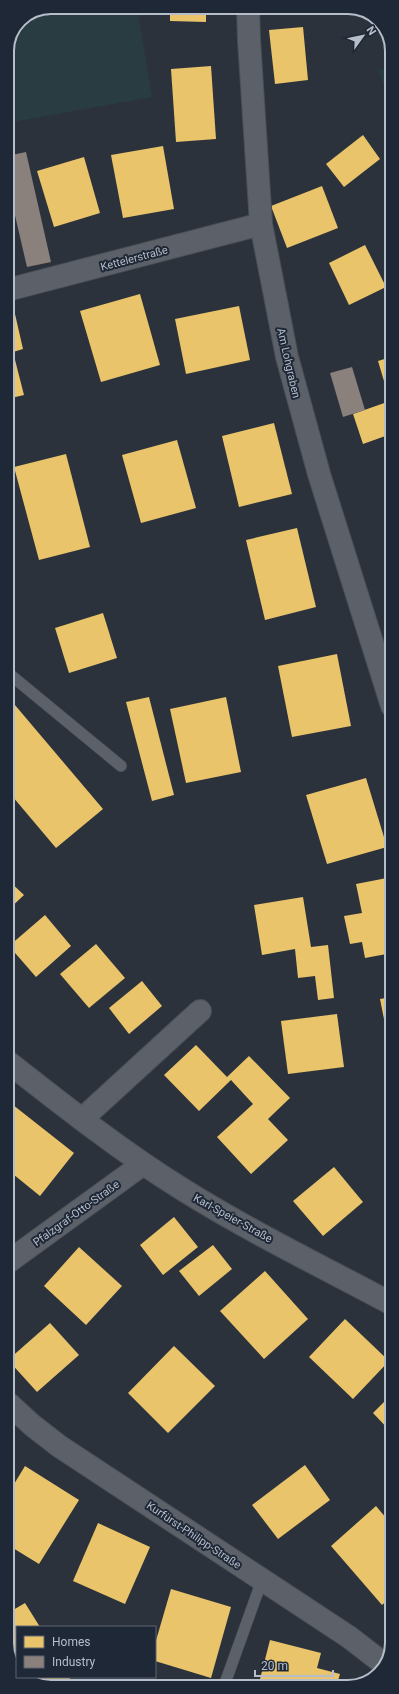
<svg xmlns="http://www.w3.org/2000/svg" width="399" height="1694" font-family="Roboto,sans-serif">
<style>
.green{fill:#293c41}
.homes{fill:#e9c46a}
.industry{fill:#8a817c}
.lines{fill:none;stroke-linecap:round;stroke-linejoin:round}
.service-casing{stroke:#4a4e55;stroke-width:12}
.minor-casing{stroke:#4a4e55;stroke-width:24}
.service{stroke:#5c6169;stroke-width:11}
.minor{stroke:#5c6169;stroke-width:22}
.labels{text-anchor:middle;stroke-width:4;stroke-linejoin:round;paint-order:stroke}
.street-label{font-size:11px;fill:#b7becb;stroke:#1f2836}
.rim{fill:none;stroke:#b7becb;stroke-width:2}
</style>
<rect width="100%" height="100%" fill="#2c323b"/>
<!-- green -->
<g class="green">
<polygon points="51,7 137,7 152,97 7,123 7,51 20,20"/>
<polygon points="391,67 391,111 379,70"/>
</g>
<!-- homes -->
<g class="homes">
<polygon points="170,7 206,7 206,22 170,21"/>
<polygon points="303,27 308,80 275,84 269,30"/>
<polygon points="211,66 216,139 176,142 171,69"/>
<polygon points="363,135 380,159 344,187 326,164"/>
<polygon points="163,146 174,209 123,218 111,155"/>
<polygon points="84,157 100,213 54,227 37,171"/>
<polygon points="322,186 338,228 287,248 271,206"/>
<polygon points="365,245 386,287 349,305 329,263"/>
<polygon points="140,294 160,365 101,382 80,311"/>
<polygon points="239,306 250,360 186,374 175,319"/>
<polygon points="15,314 23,349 13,352 24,395 7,399 7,316"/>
<polygon points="391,357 391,434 363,444 353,414 390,401 378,361"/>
<polygon points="274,423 292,494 239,507 222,436"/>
<polygon points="177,440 196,508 141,523 122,455"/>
<polygon points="66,454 90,547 39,560 14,467"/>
<polygon points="297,528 316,607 265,620 246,540"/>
<polygon points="103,613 117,658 69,673 55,628"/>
<polygon points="337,654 351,726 292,737 278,666"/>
<polygon points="149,697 174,795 152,801 126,702"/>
<polygon points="226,697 241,772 186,783 170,709"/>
<polygon points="9,698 103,809 56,848 7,790 7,700"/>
<polygon points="366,778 387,847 327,864 306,795"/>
<polygon points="392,877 392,953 365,958 362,942 350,944 344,916 362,913 356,884"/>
<polygon points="7,879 24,895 7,911"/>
<polygon points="303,897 311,947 328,945 334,998 318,1000 315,976 298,978 295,949 262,955 254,905"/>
<polygon points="45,915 71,946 36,977 9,946"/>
<polygon points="96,944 125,978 89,1008 60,974"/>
<polygon points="142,981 162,1006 129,1034 109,1008"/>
<polygon points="392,997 392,1038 388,1039 380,999"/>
<polygon points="337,1014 344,1067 288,1074 281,1021"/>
<polygon points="196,1045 227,1077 249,1056 290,1098 268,1119 288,1140 251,1174 217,1137 253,1104 231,1080 199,1111 164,1075"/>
<polygon points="8,1101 74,1153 40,1196 8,1170"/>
<polygon points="334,1167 363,1202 323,1236 293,1201"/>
<polygon points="174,1217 198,1247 163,1275 140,1245"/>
<polygon points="213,1245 232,1269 199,1296 179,1271"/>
<polygon points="79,1247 122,1286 86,1325 44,1286"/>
<polygon points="265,1271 308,1319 264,1359 220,1311"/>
<polygon points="345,1319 389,1361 353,1399 309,1357"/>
<polygon points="50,1323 79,1355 37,1392 8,1360"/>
<polygon points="174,1346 215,1386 168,1433 128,1393"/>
<polygon points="392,1394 392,1433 373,1413"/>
<polygon points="305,1465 330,1500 278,1539 252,1505"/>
<polygon points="25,1466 79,1500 39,1564 8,1545 8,1494"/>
<polygon points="376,1506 392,1525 392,1596 382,1605 331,1546"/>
<polygon points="98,1523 150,1547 125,1604 73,1581"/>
<polygon points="171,1589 231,1607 211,1678 155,1661 155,1644"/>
<polygon points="25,1603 40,1627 17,1627 17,1667 8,1651 8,1613"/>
<polygon points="270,1640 321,1653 317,1668 340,1674 337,1684 343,1686 272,1686 259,1683"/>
<polygon points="24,1677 69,1677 75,1687 46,1687"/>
</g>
<!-- industry -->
<g class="industry">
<polygon points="26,152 51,262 27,267 7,181 7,156"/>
<polygon points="352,367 365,410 343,417 330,373"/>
</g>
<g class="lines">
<defs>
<g id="service">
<polyline points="7,672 121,766"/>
<polyline points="224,1686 262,1580"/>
</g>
<g id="minor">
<polyline points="248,7 249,40 261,224 287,357 319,474 392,706"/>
<polyline points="7,290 261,224"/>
<path d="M 8,1062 C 64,1106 121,1151 182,1189 C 249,1231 321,1266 392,1304"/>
<polyline points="82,1119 200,1011"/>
<polyline points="8,1262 143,1164"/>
<polyline points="8,1403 32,1425 59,1446 349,1637 384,1664"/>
</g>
</defs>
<!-- service casing -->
<use href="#service" class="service-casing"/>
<!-- minor casing -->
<use href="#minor" class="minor-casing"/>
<!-- service -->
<use href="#service" class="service"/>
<!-- minor -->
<use href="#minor" class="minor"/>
</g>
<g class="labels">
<!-- street labels -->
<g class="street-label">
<text transform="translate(134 258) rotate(-15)" y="4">Kettelerstraße</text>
<text transform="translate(289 363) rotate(77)" y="4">Am Lohgraben</text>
<text transform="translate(76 1213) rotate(-36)" y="4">Pfalzgraf-Otto-Straße</text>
<text transform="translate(233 1218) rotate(29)" y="4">Karl-Speier-Straße</text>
<text transform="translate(194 1535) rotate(34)" y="4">Kurfürst-Philipp-Straße</text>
</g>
</g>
<!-- crop -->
<path d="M0 0H399V1694H0ZM51 14H348A37 37 0 0 1 385 51V1643A37 37 0 0 1 348 1680H51A37 37 0 0 1 14 1643V51A37 37 0 0 1 51 14Z" fill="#1f2836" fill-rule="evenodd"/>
<path class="rim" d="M51 14H348A37 37 0 0 1 385 51V1643A37 37 0 0 1 348 1680H51A37 37 0 0 1 14 1643V51A37 37 0 0 1 51 14Z"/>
<!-- legend -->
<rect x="16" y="1626" width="140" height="52" fill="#1f2836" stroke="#5c6472"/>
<rect x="24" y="1636" width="20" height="12" fill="#e9c46a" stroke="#5c6472"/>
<text x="52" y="1646" font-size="12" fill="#b7becb">Homes</text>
<rect x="24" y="1656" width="20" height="12" fill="#8a817c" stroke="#5c6472"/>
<text x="52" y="1666" font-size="12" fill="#b7becb">Industry</text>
<!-- north arrow -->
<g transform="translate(363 36) rotate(57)" stroke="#1f2836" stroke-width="3" paint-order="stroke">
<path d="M0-3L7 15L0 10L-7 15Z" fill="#b7becb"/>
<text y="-6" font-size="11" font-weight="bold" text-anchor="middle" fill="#b7becb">N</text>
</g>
<!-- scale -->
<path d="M255 1670v6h78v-6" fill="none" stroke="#b7becb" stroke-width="2"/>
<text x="261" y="1670" font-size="12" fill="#b7becb" stroke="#1f2836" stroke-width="3" paint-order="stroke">20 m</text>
</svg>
